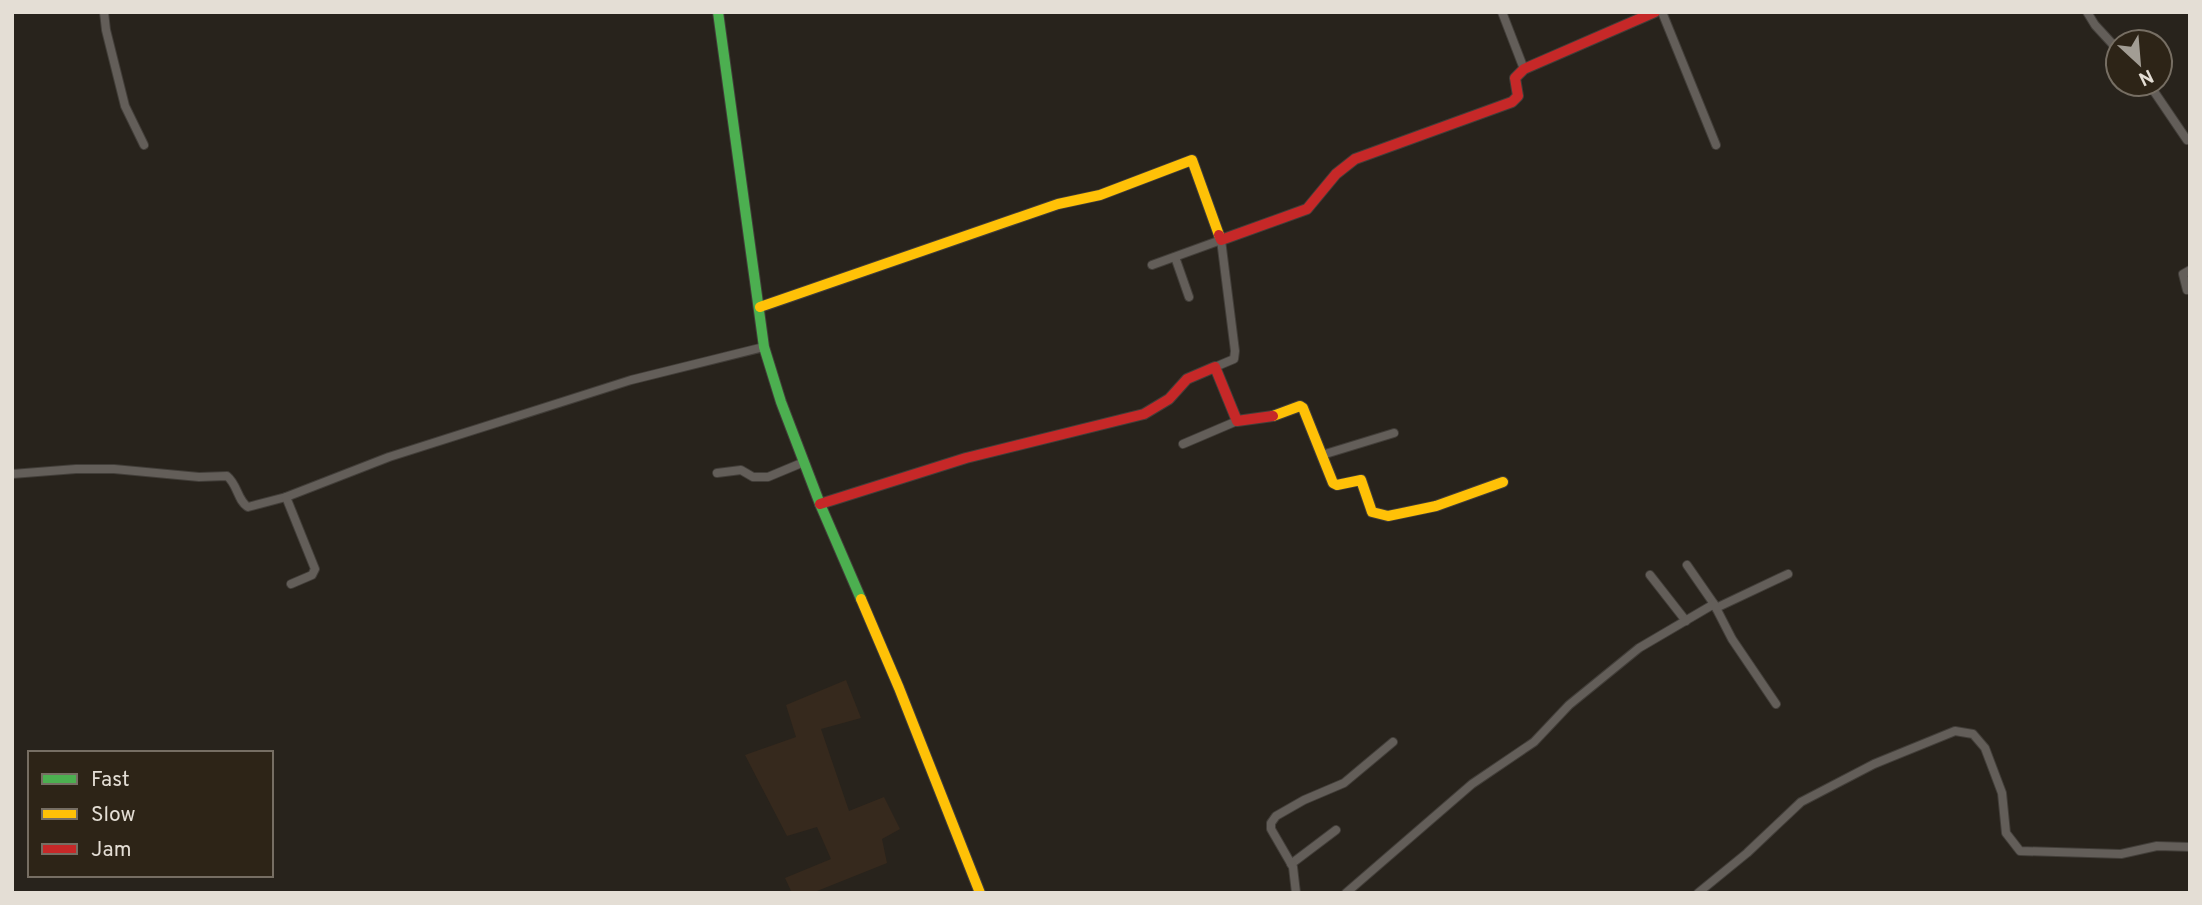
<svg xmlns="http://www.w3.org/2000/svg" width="2202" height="905" font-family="Overpass,sans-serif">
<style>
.industrial{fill:#36291d}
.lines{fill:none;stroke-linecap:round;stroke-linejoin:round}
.street-casing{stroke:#423e39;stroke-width:10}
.fast-casing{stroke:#423e39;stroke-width:12}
.slow-casing{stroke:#423e39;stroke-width:12}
.jam-casing{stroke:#423e39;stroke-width:12}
.street{stroke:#635e59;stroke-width:8}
.fast{stroke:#4caf50;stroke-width:10}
.slow{stroke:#ffc107;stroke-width:10}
.jam{stroke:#c62828;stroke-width:10}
</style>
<rect width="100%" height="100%" fill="#28231c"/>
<!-- industrial -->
<polygon class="industrial" points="846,680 861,718 821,729 849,811 884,797 900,829 882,839 887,863 812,893 792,893 785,878 831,859 817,827 787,836 745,755 796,737 786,705"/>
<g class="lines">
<defs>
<g id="street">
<polyline points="104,12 106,30 125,106 144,145"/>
<polyline points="1502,12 1524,69"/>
<polyline points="1662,12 1716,145"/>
<polyline points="2087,12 2095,25 2118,50"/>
<polyline points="2149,84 2187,140"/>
<polyline points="1175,257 1189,297"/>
<polyline points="1152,265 1221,240 1235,351 1234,359 1215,367"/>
<polyline points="2187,290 2183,274 2190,270"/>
<polyline points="1183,444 1237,421"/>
<polyline points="1322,455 1394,433"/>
<polyline points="717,473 741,470 753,477 768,477 804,462"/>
<path d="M 12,474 L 76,469 L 114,469 L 199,477 L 227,476 C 238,485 237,500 248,507 L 286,497 L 389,457 L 631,380 L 764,347"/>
<polyline points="286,497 315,569 312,575 291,584"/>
<polyline points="1687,565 1714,604"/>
<polyline points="1650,575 1686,621"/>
<polyline points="1716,608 1788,574"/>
<polyline points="1291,864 1336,830"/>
<polyline points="1296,893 1293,867 1271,829 1271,823 1276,816 1304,800 1344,783 1393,742"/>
<polyline points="1346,893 1472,784 1534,742 1569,705 1639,648 1714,604 1732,639 1776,704"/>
<polyline points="1698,893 1747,853 1801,802 1874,764 1955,731 1973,734 1985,748 2002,793 2006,833 2020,851 2121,854 2157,846 2190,847"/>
</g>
<polyline id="fast" points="718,12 764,347 781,402 820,504 861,599"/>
<g id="slow">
<polyline points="760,307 1058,204 1100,195 1192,160 1219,235"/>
<polyline points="1273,416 1300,406 1303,408 1333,483 1337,485 1361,480 1372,512 1388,516 1436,506 1503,482"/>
<polyline points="861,599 899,688 980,893"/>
</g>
<g id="jam">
<polyline points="1219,235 1221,240 1307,209 1336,174 1355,159 1512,102 1518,96 1515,78 1524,69 1655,12"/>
<polyline points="820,504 966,458 1144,414 1169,399 1187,379 1215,367 1237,421 1273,416"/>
</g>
</defs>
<!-- street casing -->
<use href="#street" class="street-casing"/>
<!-- fast casing -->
<use href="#fast" class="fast-casing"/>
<!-- slow casing -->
<use href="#slow" class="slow-casing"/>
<!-- jam casing -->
<use href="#jam" class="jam-casing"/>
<!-- street -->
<use href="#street" class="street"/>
<!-- fast -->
<use href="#fast" class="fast"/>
<!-- slow -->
<use href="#slow" class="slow"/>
<!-- jam -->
<use href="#jam" class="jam"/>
</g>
<!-- border -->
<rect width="2202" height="905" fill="none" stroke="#e4ded5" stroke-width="28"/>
<!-- legend -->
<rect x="28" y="751" width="245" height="126" fill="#2d2417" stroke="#766e63" stroke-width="2"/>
<rect x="42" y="774" width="35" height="10" fill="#4caf50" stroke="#766e63" stroke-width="2"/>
<text x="91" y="786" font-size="21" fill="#e4ded5">Fast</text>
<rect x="42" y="809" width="35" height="10" fill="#ffc107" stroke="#766e63" stroke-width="2"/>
<text x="91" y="821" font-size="21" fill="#e4ded5">Slow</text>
<rect x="42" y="844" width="35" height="10" fill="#c62828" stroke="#766e63" stroke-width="2"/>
<text x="91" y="856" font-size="21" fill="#e4ded5">Jam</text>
<!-- north arrow -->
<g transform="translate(2139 63) rotate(154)"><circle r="33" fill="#2d2417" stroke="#766e63" stroke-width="2"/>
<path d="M0-5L12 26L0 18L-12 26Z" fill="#a29d94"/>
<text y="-10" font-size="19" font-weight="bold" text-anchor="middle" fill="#e4ded5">N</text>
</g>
</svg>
